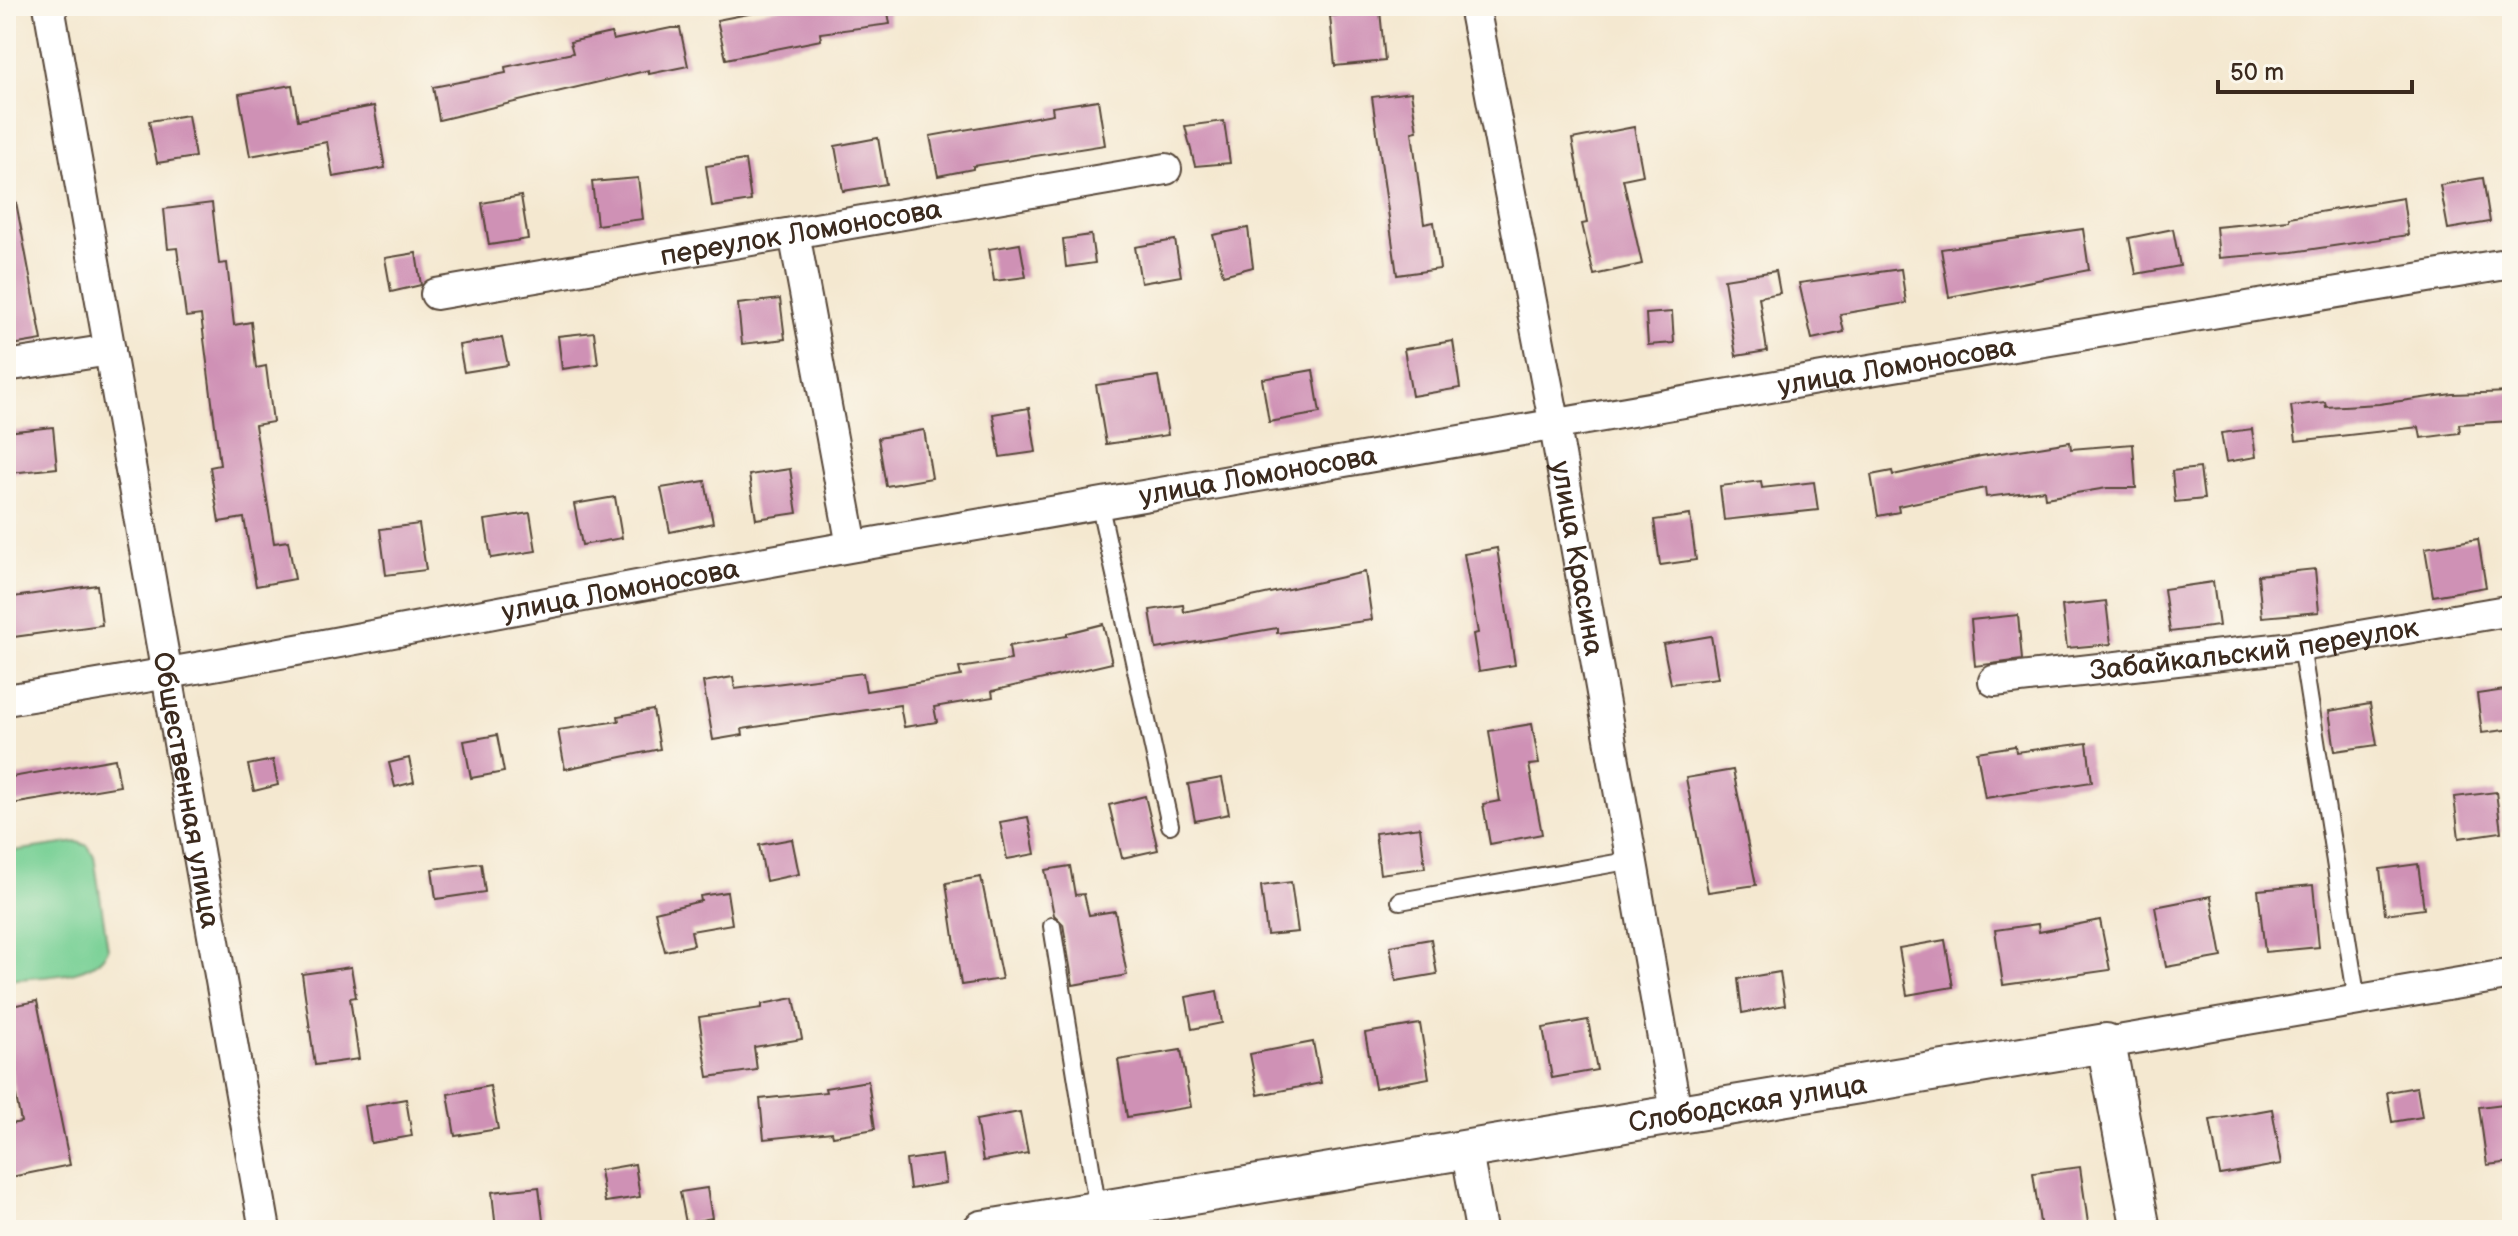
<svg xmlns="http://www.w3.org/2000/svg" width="2518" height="1236" font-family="'Balsamiq Sans',sans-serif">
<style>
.green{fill:#78d095;stroke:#5a7d5a;stroke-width:2}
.building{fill:#cf91b5}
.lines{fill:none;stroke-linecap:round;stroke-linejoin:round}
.service-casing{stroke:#574639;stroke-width:20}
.minor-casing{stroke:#574639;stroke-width:34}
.tertiary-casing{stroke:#574639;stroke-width:42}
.service{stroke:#fff;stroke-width:16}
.minor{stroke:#fff;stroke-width:30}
.tertiary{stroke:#fff;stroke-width:38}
.labels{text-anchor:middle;stroke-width:6;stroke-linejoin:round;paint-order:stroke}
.street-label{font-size:28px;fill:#3b2a1e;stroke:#fbf7ec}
</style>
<rect width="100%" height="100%" fill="#fbf7ec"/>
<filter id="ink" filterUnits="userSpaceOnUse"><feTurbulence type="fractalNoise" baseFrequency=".0125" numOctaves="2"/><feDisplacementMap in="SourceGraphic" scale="16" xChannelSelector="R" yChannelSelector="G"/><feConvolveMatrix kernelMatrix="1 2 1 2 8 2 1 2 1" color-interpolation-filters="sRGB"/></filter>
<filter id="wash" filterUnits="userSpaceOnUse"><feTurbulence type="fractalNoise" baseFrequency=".006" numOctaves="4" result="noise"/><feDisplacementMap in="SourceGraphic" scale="32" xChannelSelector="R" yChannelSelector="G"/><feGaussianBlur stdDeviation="1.8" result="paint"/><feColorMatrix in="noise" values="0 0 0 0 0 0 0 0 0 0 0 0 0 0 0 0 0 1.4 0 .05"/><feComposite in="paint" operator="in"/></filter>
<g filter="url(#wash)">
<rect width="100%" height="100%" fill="#f4e8d0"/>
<!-- green -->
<path class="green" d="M 77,842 L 88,846 L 94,856 L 108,949 C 93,980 37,976 6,980 L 6,852 Z"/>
<g id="blocks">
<!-- building -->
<g class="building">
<polygon points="789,6 887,6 890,24 820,33 821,40 726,59 717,20"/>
<polygon points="1380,11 1385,61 1335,66 1330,16"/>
<polygon points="671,28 680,28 688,66 649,74 649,70 439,120 433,87 506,73 505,67 573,53 570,42 611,33 613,40"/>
<polygon points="292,85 298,120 374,106 385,168 333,177 327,142 250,156 239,94"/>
<polygon points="1411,92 1417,131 1412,132 1424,224 1434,222 1440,269 1397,275 1372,97"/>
<polygon points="1098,100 1105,145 973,166 973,169 938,176 930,136 1053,114 1052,107"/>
<polygon points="188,115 195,157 157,163 149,121"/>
<polygon points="1224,121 1230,163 1195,166 1185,126"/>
<polygon points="1634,127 1643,175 1623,179 1642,264 1594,275 1582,224 1587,223 1572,139"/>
<polygon points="878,138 886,184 843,191 835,146"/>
<polygon points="745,160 751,201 712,207 706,166"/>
<polygon points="638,178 643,219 597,225 592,182"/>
<polygon points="2483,178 2490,222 2448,229 2440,185"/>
<polygon points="521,196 528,239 489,245 482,203"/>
<polygon points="2403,198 2408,235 2293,252 2219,258 2216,227 2289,220 2289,217"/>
<polygon points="16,202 42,340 6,346 6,203"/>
<polygon points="212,203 219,264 227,263 234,325 251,322 256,368 266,366 273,422 255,425 274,543 288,541 295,579 256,586 244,518 219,522 210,467 220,465 201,315 186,317 177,248 168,249 164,209"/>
<polygon points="1248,228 1253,267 1223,275 1213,235"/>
<polygon points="2083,229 2089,270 1949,297 1941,249"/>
<polygon points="2173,229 2180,266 2136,274 2129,238"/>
<polygon points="1091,235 1095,263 1066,267 1063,239"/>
<polygon points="1175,240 1181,276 1141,283 1135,247"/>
<polygon points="1020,244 1026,277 994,281 989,249"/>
<polygon points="416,253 421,285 391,292 385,258"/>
<polygon points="1901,269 1906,303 1840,314 1844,332 1812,339 1799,283"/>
<polygon points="1776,271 1780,293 1759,297 1767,351 1736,356 1724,279"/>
<polygon points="780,299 785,339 742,344 738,304"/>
<polygon points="1672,312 1674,343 1648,345 1646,314"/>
<polygon points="594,332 598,364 562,369 558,336"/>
<polygon points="502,338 508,365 464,372 459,345"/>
<polygon points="1453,341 1460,388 1412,396 1404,349"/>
<polygon points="1313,370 1320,413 1269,422 1262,379"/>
<polygon points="1158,376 1168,435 1106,444 1096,385"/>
<polygon points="2512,392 2512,421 2459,424 2460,433 2421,438 2419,427 2296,441 2291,406 2325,402 2326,407 2379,404 2452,394"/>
<polygon points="1029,408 1036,452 1000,457 993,414"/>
<polygon points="53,427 57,468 11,473 6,432"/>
<polygon points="2252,429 2256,457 2226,462 2221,433"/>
<polygon points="924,430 932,478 886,486 878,438"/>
<polygon points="2070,442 2071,449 2133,444 2136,488 2107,488 2045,498 2044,490 1986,497 1985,488 1898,506 1899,512 1878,516 1871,475 1892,471 1893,475 1981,456"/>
<polygon points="2200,468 2204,499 2175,502 2172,471"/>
<polygon points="790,469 797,513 756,519 749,475"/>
<polygon points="705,481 713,523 670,532 661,488"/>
<polygon points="1761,481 1762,488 1814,482 1818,510 1724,520 1720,486"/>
<polygon points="615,497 622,538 582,545 574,504"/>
<polygon points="530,513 536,551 491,558 485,520"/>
<polygon points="1690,515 1696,560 1660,565 1654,520"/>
<polygon points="419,524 426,570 386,575 380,529"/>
<polygon points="2478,539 2486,587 2433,596 2425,548"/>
<polygon points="1497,548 1515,665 1479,671 1473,634 1478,633 1464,554"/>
<polygon points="2315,569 2319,612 2262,617 2258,575"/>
<polygon points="1365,572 1372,620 1277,633 1277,628 1156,649 1150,610 1183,605 1184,612"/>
<polygon points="2213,582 2219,626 2170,632 2164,589"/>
<polygon points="97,585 102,625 6,638 6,598"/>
<polygon points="2106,601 2111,644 2067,648 2062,606"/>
<polygon points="2018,615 2022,660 1975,666 1971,620"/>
<polygon points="1103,624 1112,663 992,691 993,697 934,707 937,722 904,727 900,705 742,729 743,735 713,740 703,682 733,677 735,689 863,673 866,691 961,676 959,668 1011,660 1009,646 1067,636 1067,633"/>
<polygon points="1711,636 1718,678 1671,684 1663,644"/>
<polygon points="2512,689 2512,729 2482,733 2477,694"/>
<polygon points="2370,704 2377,745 2335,751 2329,711"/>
<polygon points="653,710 660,749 565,769 558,730 619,721 618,716"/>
<polygon points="1532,724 1539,764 1529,765 1542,834 1490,844 1483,804 1500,801 1489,731"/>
<polygon points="497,735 504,772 471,778 464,741"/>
<polygon points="2087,743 2092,782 1985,798 1977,752 2015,746 2016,752"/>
<polygon points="409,758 414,782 395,787 389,763"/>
<polygon points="115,759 120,786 6,805 6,778"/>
<polygon points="273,760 278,785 254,791 248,765"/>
<polygon points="1733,770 1756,885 1708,892 1686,778"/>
<polygon points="1222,778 1229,814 1195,821 1188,784"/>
<polygon points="2496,792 2501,832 2459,838 2454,797"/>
<polygon points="1145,796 1158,850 1122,858 1109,805"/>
<polygon points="1028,817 1035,854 1007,859 1000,822"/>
<polygon points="1420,827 1425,868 1380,874 1375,833"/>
<polygon points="792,839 799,874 766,881 759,845"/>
<polygon points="481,863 485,892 436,899 432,869"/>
<polygon points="2418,864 2424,909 2385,914 2380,869"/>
<polygon points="1070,866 1075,895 1084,894 1089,915 1115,911 1127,975 1073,985 1063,924 1054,915 1045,870"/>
<polygon points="981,877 1002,979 961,985 946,883"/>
<polygon points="1291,882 1298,932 1267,935 1261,886"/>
<polygon points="2313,885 2319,947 2265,952 2258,890"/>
<polygon points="727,892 732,924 691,931 694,945 665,951 655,912 701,901 700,896"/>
<polygon points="2211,896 2222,957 2166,967 2155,907"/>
<polygon points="2100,920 2110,970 2003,985 1995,930 2038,924 2039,932"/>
<polygon points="1431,939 1437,974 1396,981 1390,946"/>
<polygon points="1945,940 1953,987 1907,995 1899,948"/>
<polygon points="351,967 356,997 350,998 359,1059 315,1065 302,974"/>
<polygon points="1780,972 1785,1005 1742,1013 1738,979"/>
<polygon points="1217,991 1222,1023 1192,1029 1186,997"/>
<polygon points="794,998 802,1039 754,1047 757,1070 708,1077 699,1017 762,1008 762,1004"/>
<polygon points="37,1001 70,1165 6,1178 6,1125 21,1122 6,1045 6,1007"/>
<polygon points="1588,1020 1597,1070 1552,1078 1543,1028"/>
<polygon points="1420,1024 1429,1078 1375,1088 1365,1033"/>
<polygon points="1313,1042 1321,1083 1258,1095 1250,1054"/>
<polygon points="1181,1050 1191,1107 1127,1117 1118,1060"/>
<polygon points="868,1081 875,1129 833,1136 832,1132 764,1139 760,1099 826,1092 825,1088"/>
<polygon points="490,1086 498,1129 455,1136 448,1094"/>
<polygon points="2417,1087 2422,1117 2392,1122 2387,1092"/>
<polygon points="406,1099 412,1136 371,1143 365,1106"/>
<polygon points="2512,1103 2512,1162 2487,1165 2479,1107"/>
<polygon points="2272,1109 2282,1164 2220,1175 2210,1120"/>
<polygon points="1020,1112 1028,1153 983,1161 976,1120"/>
<polygon points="942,1155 946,1183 910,1189 906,1160"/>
<polygon points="635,1164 640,1197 605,1202 600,1170"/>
<polygon points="2080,1167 2089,1230 2041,1230 2033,1173"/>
<polygon points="539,1187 544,1229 496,1230 492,1192"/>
<polygon points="707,1188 712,1218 686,1223 680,1192"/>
</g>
</g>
</g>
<g filter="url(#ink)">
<use href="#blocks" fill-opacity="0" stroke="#574639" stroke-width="2"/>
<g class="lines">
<defs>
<g id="service">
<polyline points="1099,502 1170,825"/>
<polyline points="2301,646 2357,1001"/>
<polyline points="1400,901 1633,860"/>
<polyline points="1052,926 1098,1211"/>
</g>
<g id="minor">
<path id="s1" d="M 49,6 L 265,1230"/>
<path id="s2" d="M 1474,6 L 1554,421 L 1676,1112"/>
<polyline points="794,233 852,546"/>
<path id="s3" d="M 436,294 L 1166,169"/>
<polyline points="6,366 110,350"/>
<path id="s4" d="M 1994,681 L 2301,646 L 2512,610"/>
<path id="s5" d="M 6,700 C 292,655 576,595 861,545 C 1411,446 1961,354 2512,263"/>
<polyline points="2106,1043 2512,974"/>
<polyline points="1466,1147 1481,1230"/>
</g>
<g id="tertiary">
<path id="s6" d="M 982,1230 L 2106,1043 L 2141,1230"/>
</g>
</defs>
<!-- service casing -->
<use href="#service" class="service-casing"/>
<!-- minor casing -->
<use href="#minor" class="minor-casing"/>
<!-- tertiary casing -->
<use href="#tertiary" class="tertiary-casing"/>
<!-- service -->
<use href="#service" class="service"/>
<!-- minor -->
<use href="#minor" class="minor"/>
<!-- tertiary -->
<use href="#tertiary" class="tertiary"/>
</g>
</g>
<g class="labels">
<!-- street labels -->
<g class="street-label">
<text dy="10" stroke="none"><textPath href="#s3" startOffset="370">переулок Ломоносова</textPath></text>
<text dy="10" stroke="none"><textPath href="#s5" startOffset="1920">улица Ломоносова</textPath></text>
<text dy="10" stroke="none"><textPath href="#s5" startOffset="1272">улица Ломоносова</textPath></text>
<text dy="10" stroke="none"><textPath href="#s2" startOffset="562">улица Красина</textPath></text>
<text dy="10" stroke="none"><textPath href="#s5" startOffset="624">улица Ломоносова</textPath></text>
<text dy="10" stroke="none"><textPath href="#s4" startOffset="262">Забайкальский переулок</textPath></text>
<text dy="10" stroke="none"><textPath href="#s1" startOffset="796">Общественная улица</textPath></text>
<text dy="10" stroke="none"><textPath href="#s6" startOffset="776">Слободская улица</textPath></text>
</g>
</g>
<!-- margin -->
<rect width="2518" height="1236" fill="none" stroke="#fbf7ec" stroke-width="32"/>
<!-- scale -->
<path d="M2218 80v12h194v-12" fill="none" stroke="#3b2a1e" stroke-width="4"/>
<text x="2230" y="80" font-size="24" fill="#3b2a1e" stroke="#fbf7ec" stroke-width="6" paint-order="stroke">50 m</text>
</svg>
